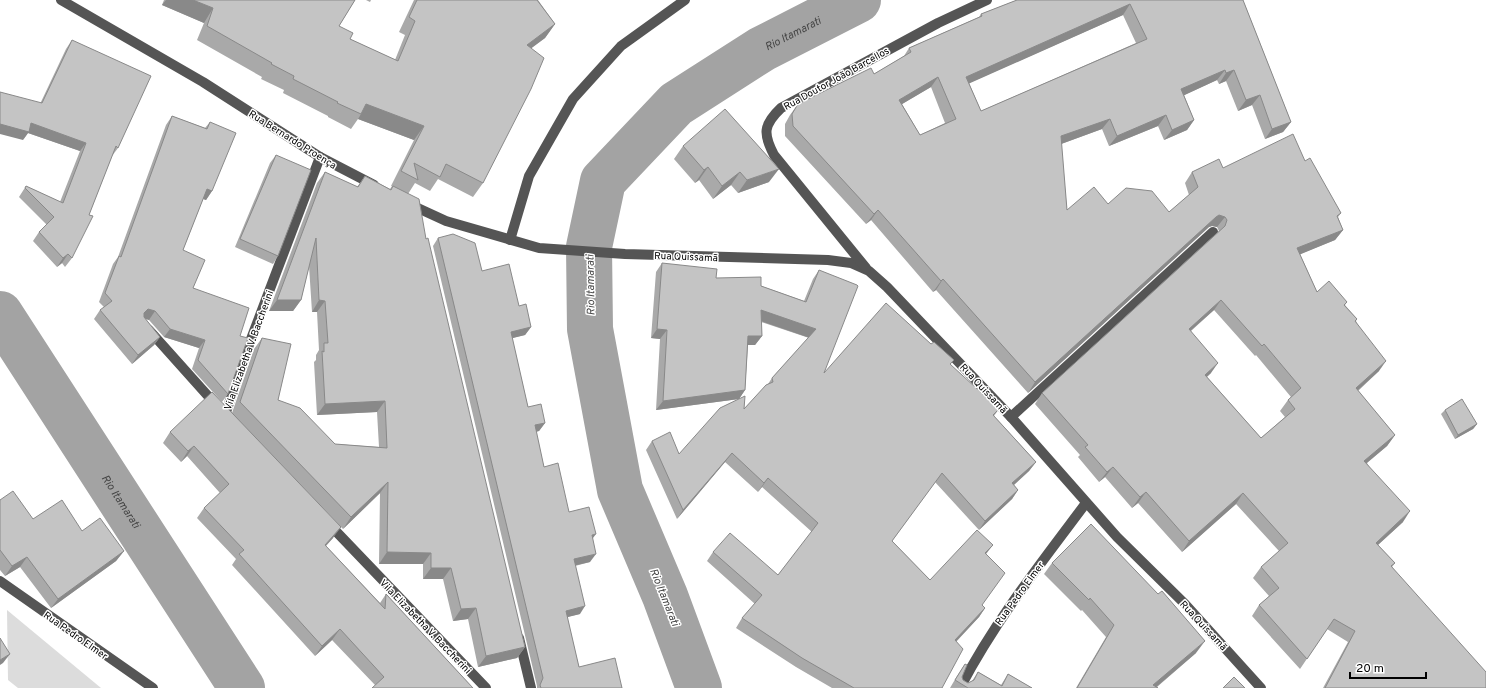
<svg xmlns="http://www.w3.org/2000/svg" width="1486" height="688" font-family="Overpass,sans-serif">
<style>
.green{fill:#dcdcdc}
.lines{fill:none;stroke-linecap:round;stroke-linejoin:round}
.river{stroke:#a3a3a3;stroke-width:46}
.minor{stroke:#555;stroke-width:10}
.wall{fill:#a9a9a9;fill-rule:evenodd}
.shaded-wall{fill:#898989}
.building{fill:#c4c4c4;stroke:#898989;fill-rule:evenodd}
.labels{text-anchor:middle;stroke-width:3;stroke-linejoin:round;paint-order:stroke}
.street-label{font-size:10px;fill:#000;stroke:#fff}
.water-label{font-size:11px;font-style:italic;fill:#444;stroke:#fff}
</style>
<rect width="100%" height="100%" fill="#fff"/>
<!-- green -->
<polygon class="green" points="7,610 101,688 18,688 8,680"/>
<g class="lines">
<!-- river -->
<g class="river">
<path id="s1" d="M 0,314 L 242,688"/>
<path id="s2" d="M 699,688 L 665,596 L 620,490 L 590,329 L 589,247 L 603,181 L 676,104 L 762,49 L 858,0"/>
</g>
<!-- minor -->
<g class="minor">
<polyline points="61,0 203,82 320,157 374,185"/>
<polyline points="409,204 446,221 539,248 625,254 828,260 851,263 869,271 887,287 1011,417 1117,537 1185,604 1261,688"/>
<polyline points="510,240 529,176 573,99 621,46 685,0"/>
<path d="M 866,268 L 774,155 C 763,134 763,125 781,108 L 938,23 L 987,0"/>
<polyline points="149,330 217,406"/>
<polyline points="1011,417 1213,232"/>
<polyline points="229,419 225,415 251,339 320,157"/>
<polyline points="328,523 486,688"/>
<polyline points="0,581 153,688"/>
<polyline points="519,638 531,688"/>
<path d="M 960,688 C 995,621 1041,563 1086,503"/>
</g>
</g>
<!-- wall -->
<g class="wall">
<polygon points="164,0 355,0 339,26 350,39 395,60 405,35 399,32 414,0 538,0 555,24 545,38 531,48 483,183 473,197 438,179 430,191 415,183 408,194 426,239 525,647 517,658 478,667 468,619 453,621 443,579 423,579 423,564 379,564 380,493 343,529 240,422 333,538 326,546 380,603 386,594 473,688 375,685 332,640 315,656 232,565 236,559 197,518 204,508 220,493 187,456 181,462 163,443 170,432 232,413 254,349 262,338 278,400 335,444 379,447 377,412 317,415 314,362 316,360 316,355 319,350 317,312 312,312 309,266 301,300 293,311 269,311 317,183 325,172 357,187 365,176 390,189 392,186 391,186 414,140 358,119 351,129 328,117 328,116 283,93 284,90 261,79 262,77 197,40 204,23 162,5"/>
<polygon points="366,0 371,0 370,2"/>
<path d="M 1017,0 L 1243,0 L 1291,122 L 1283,132 L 1265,139 L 1252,105 L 1238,111 L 1226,81 L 1219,84 L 1217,80 L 1184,95 L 1194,120 L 1187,130 L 1164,140 L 1158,126 L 1109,146 L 1102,129 L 1061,144 L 1067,210 L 1108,204 L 1169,212 L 1189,195 L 1185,183 L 1192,172 L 1223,168 L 1305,161 L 1341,213 L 1338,217 L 1343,230 L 1335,240 L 1300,254 L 1317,292 L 1347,302 L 1345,305 L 1357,319 L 1356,321 L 1379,371 L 1358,391 L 1395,435 L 1387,446 L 1367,463 L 1403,522 L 1378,545 L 1395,563 L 1392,567 L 1486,688 L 1323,688 L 1348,642 L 1327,629 L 1300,669 L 1252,616 L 1259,605 L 1269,596 L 1253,578 L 1261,567 L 1279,551 L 1236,504 L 1182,552 L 1138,503 L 1132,508 L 1105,477 L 1099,482 L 1078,457 L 1080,455 L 1035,404 L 1042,393 L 1219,231 L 1217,227 L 1212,226 L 1209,227 L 1028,393 L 936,290 L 933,292 L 871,220 L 866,224 L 785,136 L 785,124 L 790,115 L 798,104 L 874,74 L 904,56 L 909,48 L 979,17 L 981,14 ZM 1123,15 L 1136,43 L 981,111 L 969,83 ZM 931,87 L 945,123 L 920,135 L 902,104 ZM 1214,310 L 1255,356 L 1256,355 L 1291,397 L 1288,400 L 1280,411 L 1285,417 L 1261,438 L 1207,377 L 1211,373 L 1191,331 Z"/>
<polygon points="72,40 118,148 112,156 72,258 65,267 62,263 57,267 33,241 39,232 47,225 19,197 26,186 60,202 80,151 28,133 23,140 66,49"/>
<polygon points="172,116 205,128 210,122 212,191 206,200 203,199 183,250 193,288 240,336 228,394 222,402 192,369 199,348 164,337 149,320 145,318 160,337 154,345 132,364 94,319 100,310 104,307 99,302 113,264 118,257 166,125"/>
<polygon points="683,146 769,182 738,193 731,185 713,199 699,180 695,183 674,159"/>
<polygon points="276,155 278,256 273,264 235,247 270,163"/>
<polygon points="438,238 482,271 531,327 525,335 512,338 528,407 545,423 539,431 536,432 544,467 569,512 592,539 590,562 575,566 580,614 567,617 579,667 622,688 537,688 537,686 433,246"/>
<polygon points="662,263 716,278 761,286 804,301 813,279 819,270 824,373 931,344 954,360 950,365 999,409 994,416 1036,462 1029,471 1014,485 1018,490 1012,499 979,530 935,482 892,541 930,580 986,554 982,605 985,608 979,617 956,642 942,688 832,688 796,667 736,628 742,618 755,604 707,561 713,552 778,575 812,532 762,487 758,492 725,462 677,519 646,450 652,441 679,454 744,409 768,384 772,378 809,338 761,322 762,336 755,345 748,345 745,390 739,399 656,410 660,339 651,338 656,272"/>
<polygon points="1445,410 1477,424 1473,429 1455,439 1441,414"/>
<polygon points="0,500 33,519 82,531 124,551 116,561 51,608 20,567 5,576 0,570"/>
<polygon points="1052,563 1196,653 1157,687 1158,688 1076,688 1106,637 1082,610 1081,611 1044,574"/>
<polygon points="965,664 962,677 963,680 968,683 972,681 978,672 1001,685 1008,674 1032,688 950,688 957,676"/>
</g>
<!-- shaded-wall -->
<g class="shaded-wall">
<polygon points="166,0 193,0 213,8 204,23 162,5"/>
<polygon points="1130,4 1123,15 959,88 966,77"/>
<polygon points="555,24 545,38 517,59 527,45"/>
<polygon points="1225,70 1217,80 1174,100 1181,89"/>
<polygon points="1234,70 1226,81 1219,84 1226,73"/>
<polygon points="938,77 931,87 892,110 899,100"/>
<polygon points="1260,95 1252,105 1238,111 1246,100"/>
<polygon points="366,104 424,126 414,140 358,119 361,114"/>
<polygon points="1166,115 1158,126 1109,146 1117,136"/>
<polygon points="1110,119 1102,129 1053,147 1061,136"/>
<polygon points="1194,120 1187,130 1164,140 1172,130"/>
<polygon points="1291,122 1283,132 1265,139 1272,129"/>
<polygon points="31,123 86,143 80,151 28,133 23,140 0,134 0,124"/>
<polygon points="708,167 699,180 695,183 704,170"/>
<polygon points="779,169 769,182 738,193 747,180"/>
<polygon points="740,172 731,185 713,199 722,186"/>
<polygon points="207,189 212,191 206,200 201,198"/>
<polygon points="878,210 871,220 866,224 874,214"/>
<polygon points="1219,215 1225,217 1217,227 1212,226 1209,227 1028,393 1035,382 1216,217"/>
<polygon points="1343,230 1335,240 1289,259 1297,248"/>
<polygon points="68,254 62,263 57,267 63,258"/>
<polygon points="943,279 936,290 933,292 941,281"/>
<polygon points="277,300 301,300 293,311 269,311"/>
<polygon points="319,300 325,301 317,312 312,312"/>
<polygon points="1221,300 1214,310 1181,339 1189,329"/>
<polygon points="148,309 155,311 149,320 142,318 144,313"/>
<polygon points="761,310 816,329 810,338 755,319"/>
<polygon points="531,327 525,335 505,340 511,332"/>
<polygon points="170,329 205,340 199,348 164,337"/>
<polygon points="657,329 667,330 660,339 651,338"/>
<polygon points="748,336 762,336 755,345 742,345"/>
<polygon points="160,337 154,345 132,364 138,355"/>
<polygon points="1386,361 1379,371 1348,399 1356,388"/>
<polygon points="1218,363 1211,373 1197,385 1205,375"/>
<polygon points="745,390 739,399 656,410 663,401"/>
<polygon points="385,401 377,412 317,415 325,404"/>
<polygon points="545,423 539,431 529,433 535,425"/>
<polygon points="1477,424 1473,429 1455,439 1458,435"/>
<polygon points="1395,435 1387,446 1357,471 1364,461"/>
<polygon points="194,446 187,456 181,462 188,451"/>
<polygon points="732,453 725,462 677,519 683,510"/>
<polygon points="1036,462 1029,471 1006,492 1012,483"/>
<polygon points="1113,467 1105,477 1099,482 1107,472"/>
<polygon points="768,478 762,487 758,492 764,483"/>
<polygon points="388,482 380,493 343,529 351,517"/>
<polygon points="1018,490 1012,499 979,530 985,521"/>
<polygon points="1146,492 1138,503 1132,508 1140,497"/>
<polygon points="1243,493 1236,504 1182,552 1189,541"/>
<polygon points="1410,511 1403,522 1369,553 1376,543"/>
<polygon points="341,527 333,538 317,555 325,545"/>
<polygon points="596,534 590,542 592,535"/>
<polygon points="993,545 986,554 979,562 985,553"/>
<polygon points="124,551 116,561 51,608 58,599"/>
<polygon points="387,552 431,553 423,564 379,564"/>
<polygon points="596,554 590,562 568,567 574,559"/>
<polygon points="27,557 20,567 5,576 12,566"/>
<polygon points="431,568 451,568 443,579 423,579"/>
<polygon points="585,606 580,614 560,619 566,611"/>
<polygon points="476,608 468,619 453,621 461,609"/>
<polygon points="985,608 979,617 948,650 955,640"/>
<polygon points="340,629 332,640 315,656 322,646"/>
<polygon points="1205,641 1196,653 1155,688 1153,685"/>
<polygon points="525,647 517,658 478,667 486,656"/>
<polygon points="10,654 3,663 0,665 0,660"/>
</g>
<!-- building -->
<g class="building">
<polygon points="193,0 355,0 339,26 353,33 350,39 398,61 415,21 409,17 417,0 537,0 555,24 527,45 544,58 531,89 483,183 446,164 440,177 414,163 418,180 401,171 424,126 366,104 361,114 337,103 338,102 293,79 294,76 271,64 272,63 207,26 213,8"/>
<path d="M 1017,0 L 1243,0 L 1291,122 L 1272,129 L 1260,95 L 1246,100 L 1234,70 L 1226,73 L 1225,70 L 1181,89 L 1194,120 L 1172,130 L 1166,115 L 1117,136 L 1110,119 L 1061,136 L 1067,210 L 1094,187 L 1108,204 L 1126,188 L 1152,191 L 1169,212 L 1198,187 L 1192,172 L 1219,159 L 1223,168 L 1293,134 L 1305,161 L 1310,158 L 1341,213 L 1337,216 L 1343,230 L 1297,248 L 1317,292 L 1329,281 L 1347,302 L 1344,305 L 1357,319 L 1355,321 L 1386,361 L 1356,388 L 1395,435 L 1364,461 L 1410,511 L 1376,543 L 1395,563 L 1391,566 L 1486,672 L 1486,688 L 1325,688 L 1355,631 L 1334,619 L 1307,659 L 1259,605 L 1279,588 L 1261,567 L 1288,543 L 1243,493 L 1189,541 L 1146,492 L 1140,497 L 1113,467 L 1107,472 L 1085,447 L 1088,445 L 1042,393 L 1225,226 L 1227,220 L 1225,217 L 1219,215 L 1216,217 L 1035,382 L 943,279 L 941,281 L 878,210 L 874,214 L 793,126 L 792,114 L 798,104 L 871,68 L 874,74 L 911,52 L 909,48 L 982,16 L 981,14 ZM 1130,4 L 1147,39 L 981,111 L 966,77 ZM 938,77 L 956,119 L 920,135 L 899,100 ZM 1221,300 L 1262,346 L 1264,344 L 1301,388 L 1288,400 L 1295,409 L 1261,438 L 1205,375 L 1218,363 L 1189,329 Z"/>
<polygon points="72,40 151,76 118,148 116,146 89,215 93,216 72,258 68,254 63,258 39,232 54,217 25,188 26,186 63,203 86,143 31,123 29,132 0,124 0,92 42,103"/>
<polygon points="725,109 779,169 747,180 740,172 722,186 708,167 704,170 683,146"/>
<polygon points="172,116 207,129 210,122 236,133 212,191 207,189 183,250 205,260 193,288 249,308 240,336 248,338 228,394 198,360 205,340 170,329 155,311 148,309 144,313 144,317 160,337 138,355 100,310 112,301 105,293 119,256 121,257"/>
<polygon points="276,155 311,170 278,256 240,239"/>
<polygon points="325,172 358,187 365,176 391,190 393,186 419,199 426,239 428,238 525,647 486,656 476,608 461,609 451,568 431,568 431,553 387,552 388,482 351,517 240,402 262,338 291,344 278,400 300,408 335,444 387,448 385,401 325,404 322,351 324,352 324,343 328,343 325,301 319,300 316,238 301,300 277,300"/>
<polygon points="453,234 475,243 482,271 509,264 519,306 526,304 531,327 511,332 528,407 541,404 545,423 535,425 544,467 558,463 569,512 589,507 596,534 592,535 596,554 574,559 585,606 566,611 579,667 615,658 622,688 541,688 540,685 543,678 438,238"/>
<polygon points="662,263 717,269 716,278 761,277 761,286 806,302 819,270 857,285 858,286 824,373 886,303 931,344 934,342 954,360 950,364 999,409 993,415 1036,462 1012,483 1018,490 985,521 942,473 892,541 930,580 977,530 993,545 985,553 1005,573 982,605 985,608 955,640 963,649 942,688 854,688 802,658 742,618 762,595 713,552 730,533 778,575 818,523 768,478 764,483 732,453 683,510 652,441 670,432 679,454 720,408 745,396 744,409 766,385 773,382 772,378 816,329 761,310 762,336 748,336 745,390 663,401 667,330 657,329"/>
<polygon points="212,392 341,527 325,545 385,609 386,594 473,688 372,688 384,677 340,629 322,646 239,554 244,550 204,508 229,484 194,446 188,451 170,432"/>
<polygon points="1462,399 1477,424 1458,435 1445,410"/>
<polygon points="13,491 33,519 62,500 82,531 100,518 124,551 58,599 27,557 12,566 0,550 0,500"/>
<polygon points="1091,524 1158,594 1162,591 1205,641 1153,685 1158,688 1077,688 1114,625 1090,598 1089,600 1052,563"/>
<polygon points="0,638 10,654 0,660"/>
<polygon points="965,664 967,665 962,677 963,680 968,683 974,680 978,672 1002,686 1008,674 1032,688 968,688 955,680"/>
<polygon points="1234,677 1245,688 1223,688"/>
</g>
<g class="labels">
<!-- street labels -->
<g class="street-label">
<text transform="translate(836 78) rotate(-29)" y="4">Rua Doutor João Barcellos</text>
<text transform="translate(293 139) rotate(32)" y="4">Rua Bernardo Proença</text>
<text transform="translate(686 256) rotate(2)" y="4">Rua Quissamã</text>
<text transform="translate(248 350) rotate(-70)" y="4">Vila Elizabetha V. Baccherini</text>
<text transform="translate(984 388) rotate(47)" y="4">Rua Quissamã</text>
<text transform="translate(1019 593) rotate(-54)" y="4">Rua Pedro Elmer</text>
<text transform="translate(1204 625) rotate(47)" y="4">Rua Quissamã</text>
<text transform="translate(426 626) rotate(46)" y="4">Vila Elizabetha V. Baccherini</text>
<text transform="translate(76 635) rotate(35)" y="4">Rua Pedro Elmer</text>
</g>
<!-- water labels -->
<g class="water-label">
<text dy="4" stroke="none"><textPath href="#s2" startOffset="769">Rio Itamarati</textPath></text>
<text transform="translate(590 285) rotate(-91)" y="4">Rio Itamarati</text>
<text dy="4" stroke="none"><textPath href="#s1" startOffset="223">Rio Itamarati</textPath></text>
<text transform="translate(665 597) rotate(68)" y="4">Rio Itamarati</text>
</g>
</g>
<!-- scale -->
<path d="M1350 672v6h76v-6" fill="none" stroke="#000000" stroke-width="2"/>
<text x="1356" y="672" font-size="12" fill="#000000" stroke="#ffffff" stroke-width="3" paint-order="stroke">20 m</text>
</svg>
